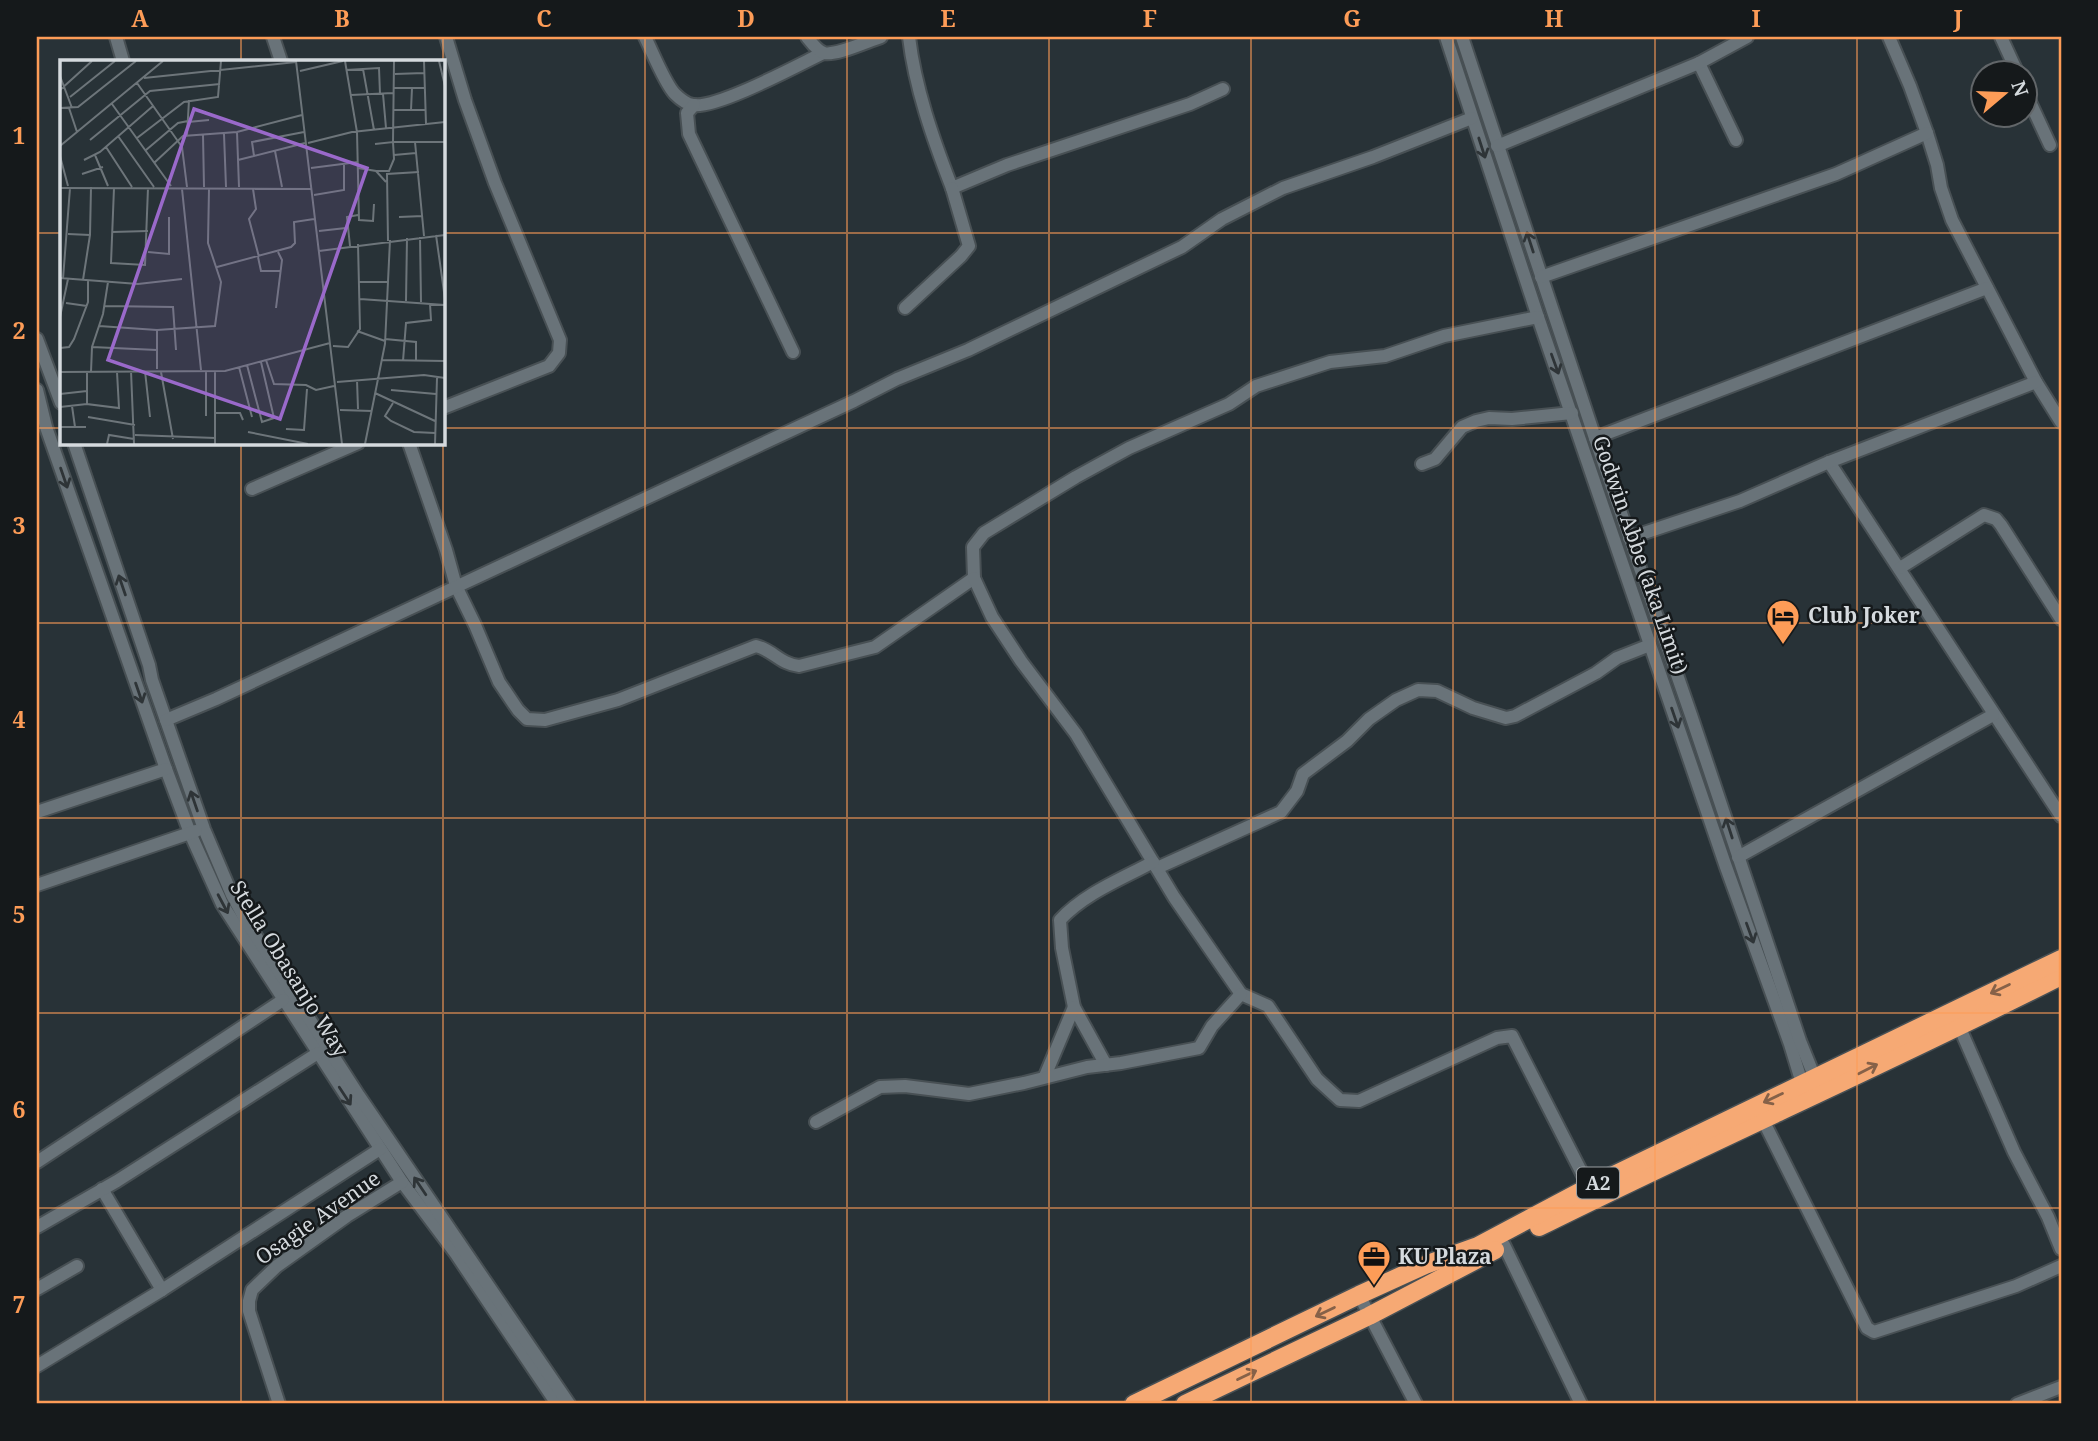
<svg xmlns="http://www.w3.org/2000/svg" width="2098" height="1441" font-family="'Noto Serif',serif">
<style>
.lines{fill:none;stroke-linecap:round;stroke-linejoin:round}
.minor-casing{stroke:#485054;stroke-width:16}
.highway-casing{stroke:#485054;stroke-width:21}
.minor{stroke:#697379;stroke-width:12}
.highway{stroke:#f6a974;stroke-width:18}
.oneway{stroke:#2e3437}
.oneway2{stroke:#866148}
.grid{fill:none;stroke:#fd9c57;stroke-width:2;stroke-opacity:0.55}
.labels{text-anchor:middle;stroke-width:5;stroke-linejoin:round;paint-order:stroke}
.shield{fill:#15191b;stroke:#9ba0a4;stroke-width:2}
.shield-label{font-size:19px;font-weight:bold;fill:#d5dade}
.street-label{font-size:21px;fill:#d5dade;stroke:#15191b}
.poi-label{font-size:21px;font-weight:bold;fill:#d5dade;stroke:#15191b;text-anchor:start}
.inset-road{fill:none;stroke:#6d757a;stroke-width:2}
.view{fill:#9a69ca;fill-opacity:0.15;stroke:#9a69ca;stroke-width:3.5}
.inset-edge{fill:none;stroke:#d5dade;stroke-width:3.5}
.neatline{fill:none;stroke:#fd9c57;stroke-width:2.5}
.grid-label{font-size:23px;text-anchor:middle;font-weight:bold;fill:#fd9c57}
</style>
<rect width="100%" height="100%" fill="#283237"/>
<g class="lines">
<defs>
<g id="minor">
<polyline points="116,37 123,61"/>
<polyline points="273,37 281,61"/>
<path d="M 645,37 C 652,51 665,84 675,94 C 680,99 686,104 693,105 C 717,109 798,65 823,53"/>
<path d="M 807,37 C 811,42 817,51 824,53 C 836,56 868,41 881,37"/>
<path d="M 909,37 C 915,88 933,139 952,188 L 1007,165 L 1190,104 L 1223,89"/>
<polyline points="1446,37 1538,317 1726,867 1790,1044 1804,1090"/>
<polyline points="1462,37 1595,438 1691,715 1800,1041 1817,1083"/>
<polyline points="1889,37 1910,86 1927,133 1937,165 1941,188 1952,220 2036,382 2061,422"/>
<polyline points="2001,37 2018,74"/>
<polyline points="1699,63 1736,140"/>
<polyline points="2024,89 2050,145"/>
<polyline points="694,105 687,113 689,134 793,352"/>
<polyline points="1497,146 1699,63 1747,37"/>
<polyline points="1541,277 1836,174 1927,133"/>
<polyline points="905,308 961,256 969,246 952,188"/>
<polyline points="37,339 61,403"/>
<polyline points="37,390 46,427 166,769 190,833 222,904 402,1182 456,1254 557,1404"/>
<polyline points="443,408 549,366 559,353 560,340 495,183 465,100 446,37"/>
<polyline points="1595,438 1987,288"/>
<polyline points="74,443 149,665 152,680 204,829 232,895 245,919 359,1096 569,1404"/>
<path d="M 409,443 L 446,550 L 456,586 L 475,625 L 499,682 L 518,710 L 527,719 L 545,720 L 618,700 L 756,646 C 773,650 780,664 799,666 L 875,647 L 974,578 L 973,547 L 984,533 L 1076,477 L 1129,448 L 1229,404 L 1256,386 L 1330,362 L 1385,356 L 1444,336 L 1538,317"/>
<polyline points="1829,462 2061,816"/>
<polyline points="1422,464 1435,459 1462,427 1476,421 1489,418 1512,419 1572,413"/>
<polyline points="252,489 358,443"/>
<polyline points="1629,538 1740,501 1829,462 2036,382"/>
<polyline points="1900,568 1984,515 1996,519 2001,525 2061,619"/>
<polyline points="974,578 992,617 1021,661 1076,734 1174,897 1241,994 1268,1006 1317,1079 1340,1100 1359,1101 1497,1038 1512,1036 1589,1187"/>
<polyline points="166,720 216,699 854,401 897,379 968,350 1182,247 1222,219 1283,188 1373,157 1472,118"/>
<polyline points="37,812 166,769"/>
<polyline points="1738,857 1993,715"/>
<polyline points="1157,868 1281,812 1297,791 1303,774 1347,741 1369,719 1396,700 1418,690 1437,691 1473,708 1506,718 1515,716 1596,673 1617,658 1650,645"/>
<polyline points="37,885 196,831"/>
<polyline points="1959,1026 2014,1152 2048,1217 2061,1249"/>
<path d="M 1106,1065 L 1074,1007 L 1062,948 L 1060,920 C 1085,893 1122,879 1153,862"/>
<polyline points="1045,1076 1074,1007"/>
<polyline points="1763,1120 1867,1328 1874,1332 2016,1286 2061,1266"/>
<polyline points="816,1122 880,1087 905,1086 969,1094 1024,1083 1087,1067 1121,1063 1199,1048 1212,1026 1241,994"/>
<polyline points="37,1162 283,1000"/>
<polyline points="102,1189 162,1290"/>
<polyline points="37,1227 117,1181 318,1053"/>
<polyline points="1504,1245 1581,1404"/>
<polyline points="37,1289 77,1266"/>
<polyline points="1359,1295 1416,1404"/>
<polyline points="37,1366 162,1290 380,1149"/>
<polyline points="279,1404 249,1311 249,1301 252,1290 277,1266 347,1216 402,1182"/>
<polyline points="2017,1404 2061,1387"/>
</g>
<g id="highway">
<path d="M 1539,1227 C 1712,1141 1889,1063 2061,976"/>
<polyline points="1134,1404 1359,1295 1425,1265 1478,1246 1589,1187 2061,959"/>
<polyline points="1185,1404 1369,1316 1495,1250"/>
</g>
</defs>
<!-- minor casing -->
<use href="#minor" class="minor-casing"/>
<!-- highway casing -->
<use href="#highway" class="highway-casing"/>
<!-- minor -->
<use href="#minor" class="minor"/>
<!-- highway -->
<use href="#highway" class="highway"/>
</g>
<!-- one-way arrows -->
<defs><path id="oneway-shaft" d="M-6 0H5M1.5-3L5.5 0L1.5 3" fill="none" stroke-width="1.6" stroke-linecap="round" stroke-linejoin="round" transform="scale(1.75)"/></defs>
<g class="oneway">
<use href="#oneway-shaft" transform="translate(1482 148) rotate(72)"/>
<use href="#oneway-shaft" transform="translate(1530 242) rotate(-108)"/>
<use href="#oneway-shaft" transform="translate(1555 364) rotate(70)"/>
<use href="#oneway-shaft" transform="translate(64 478) rotate(71)"/>
<use href="#oneway-shaft" transform="translate(122 585) rotate(-109)"/>
<use href="#oneway-shaft" transform="translate(139 693) rotate(71)"/>
<use href="#oneway-shaft" transform="translate(1675 718) rotate(71)"/>
<use href="#oneway-shaft" transform="translate(194 801) rotate(-109)"/>
<use href="#oneway-shaft" transform="translate(1729 828) rotate(-108)"/>
<use href="#oneway-shaft" transform="translate(223 904) rotate(62)"/>
<use href="#oneway-shaft" transform="translate(1750 933) rotate(70)"/>
<use href="#oneway-shaft" transform="translate(345 1096) rotate(57)"/>
<use href="#oneway-shaft" transform="translate(420 1186) rotate(-124)"/>
</g>
<g class="oneway2">
<use href="#oneway-shaft" transform="translate(2000 989) rotate(154)"/>
<use href="#oneway-shaft" transform="translate(1868 1069) rotate(-27)"/>
<use href="#oneway-shaft" transform="translate(1773 1098) rotate(154)"/>
<use href="#oneway-shaft" transform="translate(1325 1312) rotate(154)"/>
<use href="#oneway-shaft" transform="translate(1247 1375) rotate(-26)"/>
</g>
<!-- grid -->
<path class="grid" d="M 241,37 L 241,61M 443,37 L 443,61M 645,37 L 645,1404M 847,37 L 847,1404M 1049,37 L 1049,1404M 1251,37 L 1251,1404M 1453,37 L 1453,1404M 1655,37 L 1655,1404M 1857,37 L 1857,1404M 37,233 L 61,233M 443,233 L 2061,233M 37,428 L 61,428M 443,428 L 2061,428M 241,443 L 241,1404M 443,443 L 443,1404M 37,623 L 2061,623M 37,818 L 2061,818M 37,1013 L 2061,1013M 37,1208 L 2061,1208"/>
<!-- icons -->
<defs>
<symbol id="hotel-pin" viewBox="-11 -11 22 30"><path d="M0 17L-7.5 6A9.5 9.5 0 1 1 7.5 6Z" fill="#fd9c57" stroke="#15191b"/><path d="M-6-4.5h1.5V1H6V5H4.5V3h-9V5H-6ZM-4 0a1.8 1.8 0 1 1 3.6 0ZM.5 0V-2.5h3Q6-2.5 6 0Z" fill="#111"/></symbol>
<symbol id="office-pin" viewBox="-11 -11 22 30"><path d="M0 17L-7.5 6A9.5 9.5 0 1 1 7.5 6Z" fill="#fd9c57" stroke="#15191b"/><path d="M-6-3h4V-5.5h4V-3h4V5H-6ZM-1-4.5V-3h2v-1.5ZM-6 0V1H6V0Z" fill="#111"/></symbol>
</defs>
<g fill-rule="evenodd">
<use href="#hotel-pin" x="1764" y="597" width="38" height="52"/>
<use href="#office-pin" x="1355" y="1238" width="38" height="52"/>
</g>
<g class="labels">
<!-- shield labels -->
<rect class="shield" x="1577" y="1167.5" width="42" height="31" rx="5"/>
<g class="shield-label">
<text x="1598" y="1190">A2</text>
</g>
<!-- street labels -->
<g class="street-label">
<text transform="translate(1640 555) rotate(71)" y="7">Godwin Abbe (aka Limit)</text>
<text transform="translate(289 969) rotate(58)" y="7">Stella Obasanjo Way</text>
<text transform="translate(318 1218) rotate(-35)" y="7">Osagie Avenue</text>
</g>
<!-- poi labels -->
<g class="poi-label">
<text x="1808" y="623">Club Joker</text>
<text x="1398" y="1264">KU Plaza</text>
</g>
</g>
<!-- overview -->
<g transform="translate(60 60)">
<rect width="385" height="385" fill="#283237"/>
<path class="inset-road" d="M 236,1 L 282,384M 285,1 L 297,72 L 299,160 L 313,161 L 314,144M 334,1 L 333,82 L 385,82M 364,1 L 366,64M 379,1 L 385,26M 303,9 L 314,70M 286,10 L 319,8 L 320,34M 240,11 L 283,1M 335,14 L 364,13M 0,16 L 12,48M 84,18 L 236,2M 77,23 L 122,87 L 127,127M 334,28 L 364,28M 0,30 L 32,1M 323,34 L 326,68M 291,35 L 333,33M 10,37 L 55,1M 52,44 L 111,126M 0,48 L 18,47 L 76,1M 9,48 L 17,72M 334,50 L 366,50M 351,50 L 352,28M 128,62 L 149,60M 177,72 L 179,127M 164,74 L 166,127M 127,75 L 129,40M 143,75 L 144,127M 58,76 L 94,127M 77,78 L 124,42 L 158,37 L 161,1M 30,80 L 90,31 L 160,24M 355,82 L 364,176M 248,83 L 292,72 L 385,62M 315,84 L 333,82 L 334,99 L 329,111 L 316,111M 0,86 L 103,1M 46,87 L 72,127M 86,90 L 118,63 L 128,61M 215,91 L 222,127M 35,95 L 48,126M 334,95 L 356,93M 0,96 L 8,126M 194,96 L 192,82 L 244,72M 24,100 L 40,92 L 93,46M 178,100 L 245,83M 94,103 L 123,76 L 177,72 L 242,55M 251,108 L 298,102M 298,108 L 316,111 L 326,122M 22,114 L 43,107M 0,128 L 251,129M 54,128 L 51,203 L 85,205 L 88,128M 122,129 L 141,310M 193,129 L 196,149 L 189,159 L 199,197M 254,135 L 284,130 L 284,104M 339,157 L 363,156M 259,171 L 286,168M 52,172 L 88,171M 8,174 L 30,175M 376,175 L 385,239M 360,177 L 361,242M 328,181 L 327,114 L 359,112M 290,186 L 287,157 L 298,155M 259,191 L 385,175M 88,192 L 109,194 L 109,157M 198,197 L 201,211 L 221,211M 157,207 L 231,187 L 235,183 L 234,162 L 254,159M 0,218 L 78,224 L 122,219M 3,219 L 10,128M 23,220 L 30,175 L 31,127M 299,222 L 327,222M 300,239 L 385,245M 346,241 L 347,178M 6,243 L 27,246M 45,246 L 113,247 L 116,290M 216,248 L 222,200 L 218,192M 0,257 L 8,219M 39,266 L 97,270 L 155,266 L 161,222 L 148,183 L 149,129M 97,270 L 97,309M 297,271 L 325,281M 325,279 L 356,282 L 356,300M 273,286 L 288,287 L 300,269 L 298,184M 32,287 L 97,290M 0,288 L 9,287 L 14,279 L 28,242 L 28,221M 206,300 L 214,324 L 246,325 L 256,330 L 274,326M 322,300 L 385,301M 343,301 L 346,263 L 371,260 L 370,244M 187,305 L 202,362 L 214,358 L 201,302M 179,307 L 192,357M 71,311 L 74,384M 85,311 L 90,357M 155,311 L 155,384M 0,312 L 165,311 L 270,283M 27,312 L 27,344 L 59,348 L 57,312M 31,312 L 32,287 L 43,254 L 48,222M 101,312 L 113,379M 297,320 L 298,349M 277,322 L 364,315 L 385,318M 331,330 L 376,334M 315,333 L 375,361M 0,334 L 27,331M 333,343 L 325,356 L 331,361 L 354,372 L 375,373M 12,346 L 15,367M 0,347 L 27,344M 280,350 L 312,351M 155,353 L 180,353 L 183,360M 146,356 L 146,312M 28,357 L 75,365M 0,367 L 26,367M 226,369 L 244,370 L 247,329M 188,372 L 248,384M 75,375 L 155,378M 47,384 L 49,375 L 74,379M 305,384 L 325,284 L 330,180M 375,384 L 377,318"/>
<path class="view" d="M 134,49 L 307,108 L 220,359 L 48,300 Z"/>
<rect width="385" height="385" class="inset-edge"/>
</g>
<!-- border -->
<rect width="2098" height="1441" fill="none" stroke="#15191b" stroke-width="77"/>
<!-- north arrow -->
<g transform="translate(2004 94) rotate(71)"><circle r="33" fill="#15191b" stroke="#626669" stroke-width="2"/>
<path d="M0-5L12 26L0 18L-12 26Z" fill="#fd9c57"/>
<text y="-10" font-size="19" font-weight="bold" text-anchor="middle" fill="#d5dade">N</text>
</g>
<rect x="38" y="38" width="2022" height="1364" class="neatline"/>
<g class="grid-label">
<text x="140" y="27">A</text>
<text x="342" y="27">B</text>
<text x="544" y="27">C</text>
<text x="746" y="27">D</text>
<text x="948" y="27">E</text>
<text x="1150" y="27">F</text>
<text x="1352" y="27">G</text>
<text x="1554" y="27">H</text>
<text x="1756" y="27">I</text>
<text x="1958" y="27">J</text>
<text x="19" y="144">1</text>
<text x="19" y="339">2</text>
<text x="19" y="534">3</text>
<text x="19" y="728">4</text>
<text x="19" y="923">5</text>
<text x="19" y="1118">6</text>
<text x="19" y="1313">7</text>
</g>
</svg>
